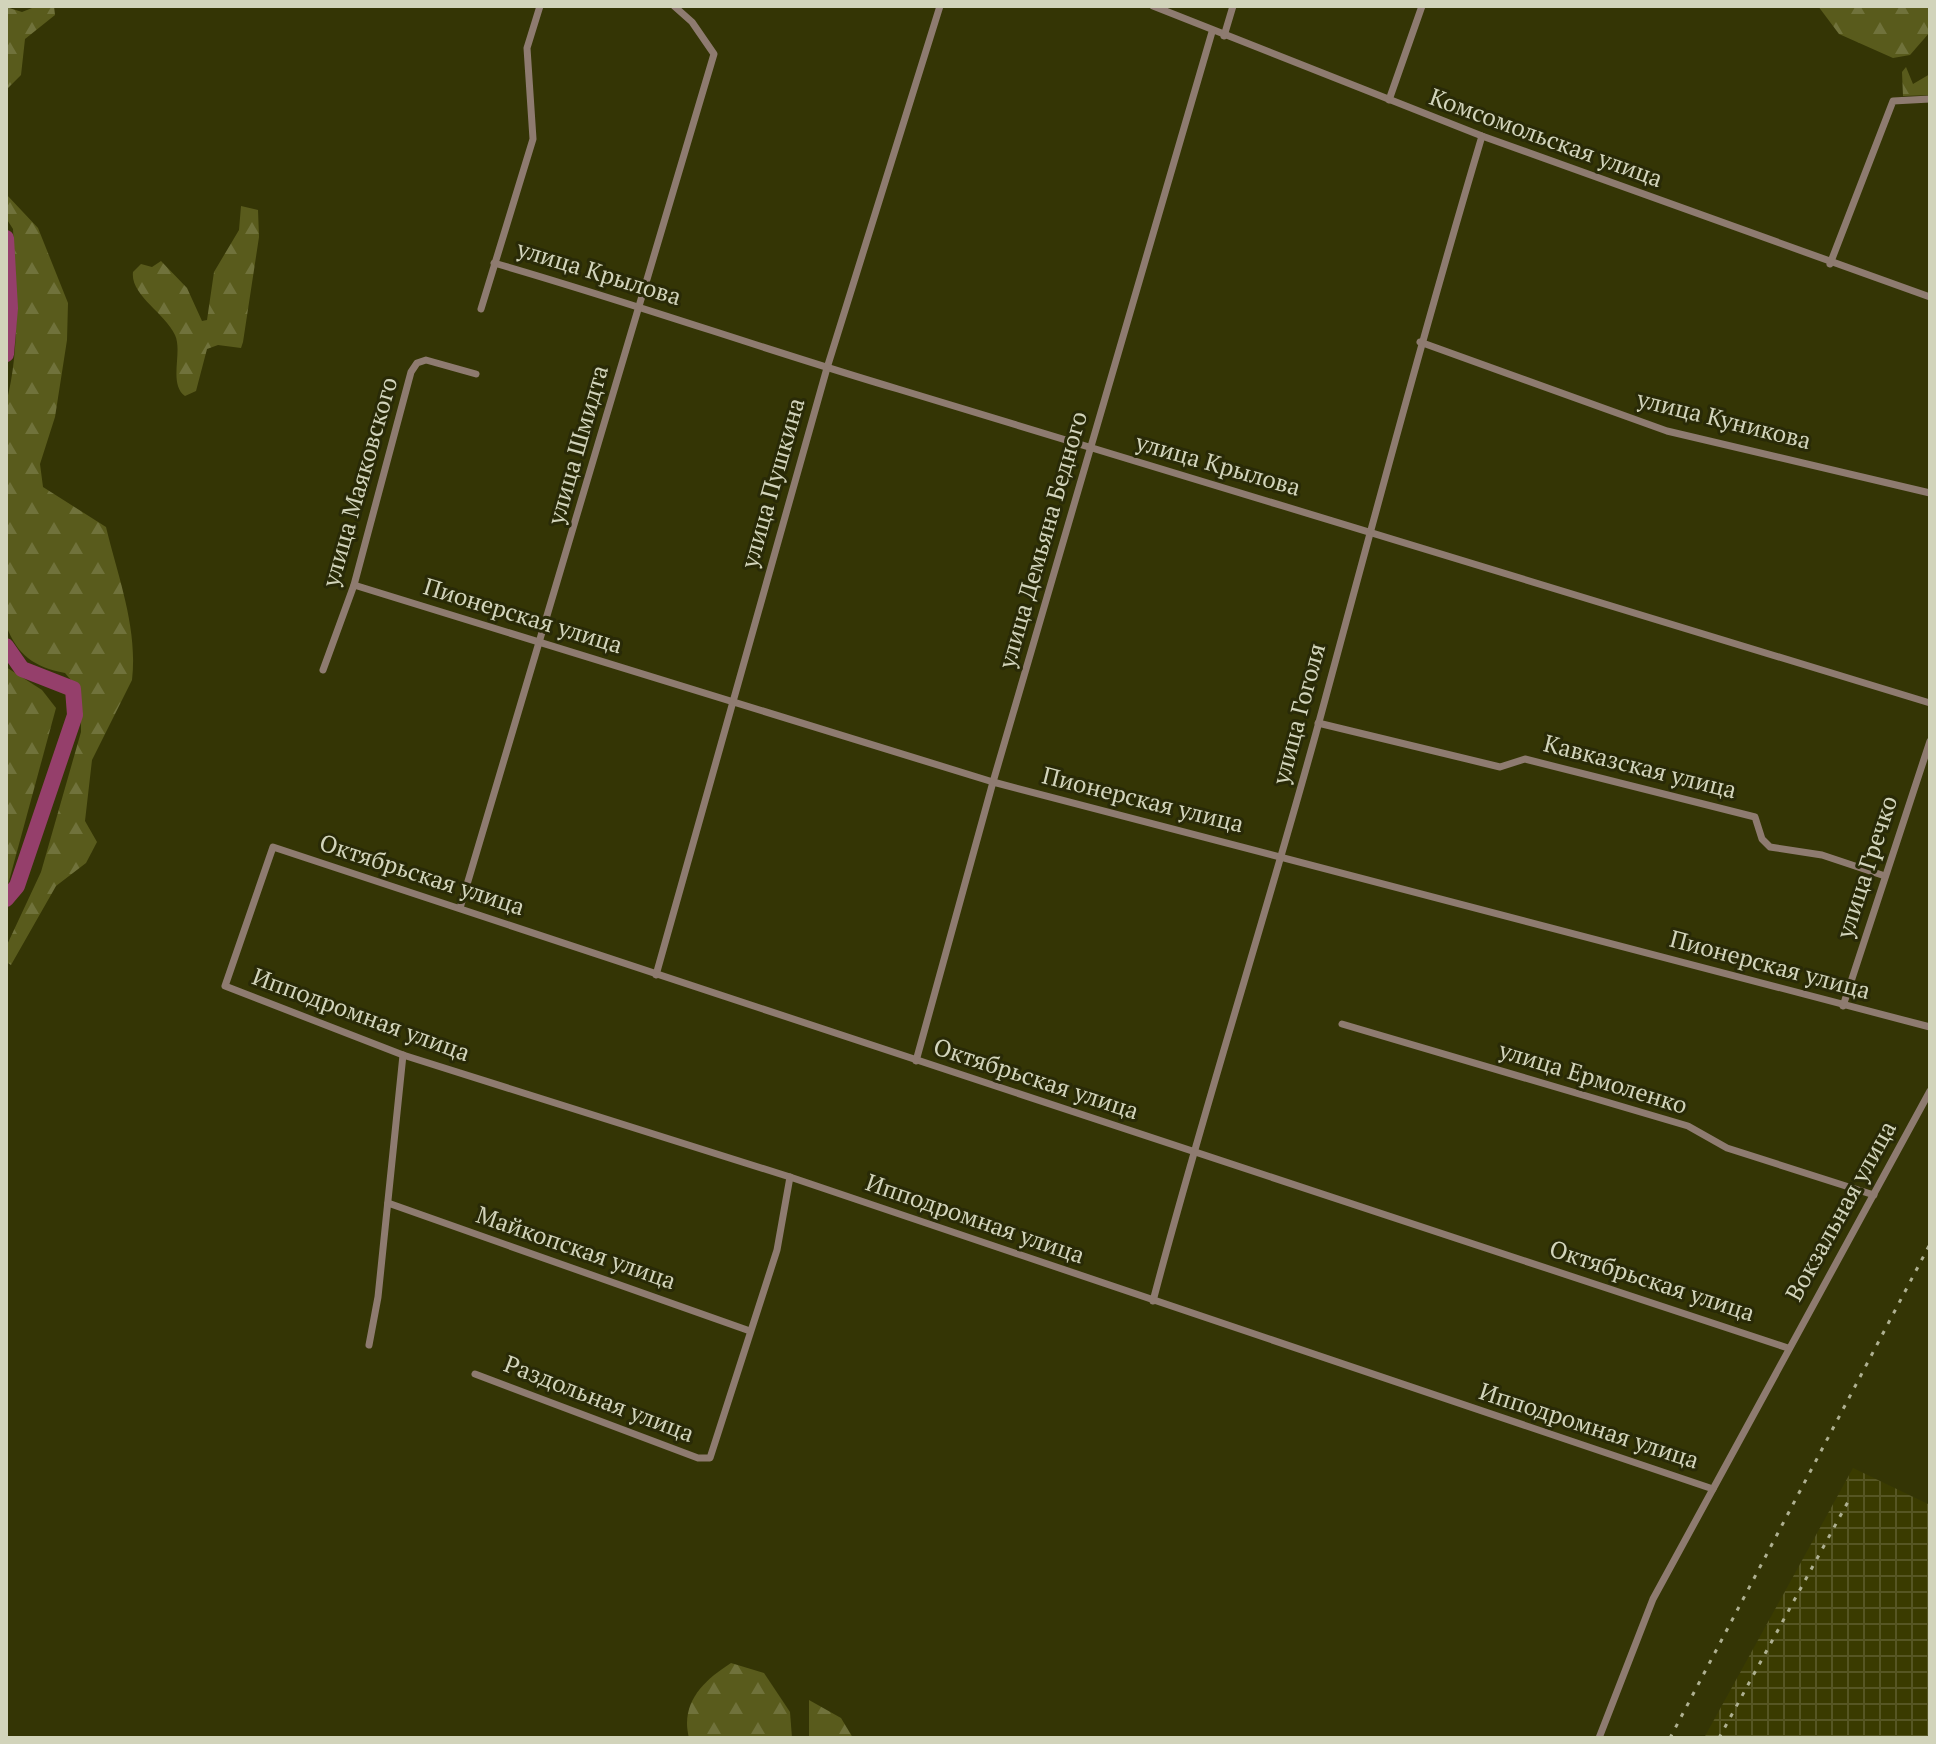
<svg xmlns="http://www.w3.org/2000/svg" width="1936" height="1744" font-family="'PT Serif',serif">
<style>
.industrial{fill:url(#industrial-grid)}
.forest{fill:url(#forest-firs)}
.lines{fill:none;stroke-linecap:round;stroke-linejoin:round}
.river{stroke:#953f6b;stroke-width:16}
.minor{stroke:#8e7b70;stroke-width:7}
.rail{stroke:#afb192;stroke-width:3;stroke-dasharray:4 8;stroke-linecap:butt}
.labels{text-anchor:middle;stroke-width:6;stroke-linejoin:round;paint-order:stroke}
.street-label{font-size:24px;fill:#d2d4bb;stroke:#292a07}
</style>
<defs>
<pattern id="industrial-grid" width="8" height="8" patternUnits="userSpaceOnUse" patternTransform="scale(2)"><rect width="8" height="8" fill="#3a3b00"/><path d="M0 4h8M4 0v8" fill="none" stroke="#565623"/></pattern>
<pattern id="forest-firs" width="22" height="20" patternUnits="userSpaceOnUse" patternTransform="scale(2)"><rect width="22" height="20" fill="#595b1c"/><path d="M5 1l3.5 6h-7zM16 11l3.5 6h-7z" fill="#70723b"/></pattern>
</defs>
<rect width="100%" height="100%" fill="#343505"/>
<!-- industrial -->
<polygon class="industrial" points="1853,1468 1930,1505 1930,1738 1704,1738"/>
<!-- forest -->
<g class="forest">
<polygon points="37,6 54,6 55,15 25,39 21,75 6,90 6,7 22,12"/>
<polygon points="1818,6 1930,6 1930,32 1910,55 1893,58 1839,34"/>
<polygon points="1906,67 1913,84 1930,74 1930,95 1903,96 1902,72"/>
<path d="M 6,194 L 38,228 L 68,303 L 67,340 L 55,417 L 40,464 L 43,487 L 106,527 C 118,577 138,628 132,680 L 92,760 L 85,821 L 97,842 L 86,863 L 56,886 L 11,965 L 6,962 L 6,947 L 41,872 L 81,732 L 81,692 L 65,673 C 34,667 17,655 6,625 L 6,404 C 21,347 16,287 13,229 L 6,218 Z"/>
<path d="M 241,206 L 258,210 L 259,237 L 243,342 L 241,348 L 218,345 L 207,349 L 196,391 L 185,396 C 168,384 183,352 175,335 C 165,313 130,295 133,272 L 141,264 L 152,267 L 161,261 L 187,288 L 202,321 L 207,320 L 214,272 L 239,230 Z"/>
<polygon points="6,667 42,690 56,708 6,892"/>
<path d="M 731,1663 L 764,1673 L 790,1712 L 792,1738 L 689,1738 C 680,1703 703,1681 731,1663 Z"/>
<polygon points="809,1700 841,1718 853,1738 809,1738"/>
</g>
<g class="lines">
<!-- river -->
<g class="river">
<polyline points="6,238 10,308 6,354"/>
<polyline points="6,646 22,669 73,689 75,715 17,886 6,899"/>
</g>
<!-- minor -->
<g class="minor">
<polyline points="1153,6 1482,136 1930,297"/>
<polyline points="1224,36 1233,6"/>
<polyline points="1389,100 1422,6"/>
<path d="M 494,263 C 630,302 763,349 898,389 C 1242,494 1586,597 1930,703"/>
<polyline points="1830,264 1893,101 1930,99"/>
<polyline points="481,309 533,139 527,48 540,6"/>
<polyline points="1420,342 1667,431 1930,493"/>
<polyline points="354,585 993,782 1930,1027"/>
<polyline points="323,670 354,585 411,372 417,363 426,360 476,374"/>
<polyline points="1318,723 1500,767 1525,759 1755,817 1762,839 1770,847 1822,855 1885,876"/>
<polyline points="460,908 714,54 692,22 674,6"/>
<polyline points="656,975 827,368 940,6"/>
<polyline points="1843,1006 1930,741"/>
<polyline points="1342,1024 1688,1126 1727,1148 1874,1195"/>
<polyline points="916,1061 993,782 1212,32"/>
<polyline points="388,1203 750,1331"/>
<path d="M 1153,1301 C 1204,1107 1266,916 1319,722 C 1372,526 1424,331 1482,136"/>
<polyline points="369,1345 378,1297 403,1055"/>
<polyline points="475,1374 698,1458 710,1458 777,1250 790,1177"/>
<polyline points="1713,1489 790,1177 403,1055 225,986 273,847 1788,1348"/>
<polyline points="1599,1738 1653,1599 1930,1091"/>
</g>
<!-- rail -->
<g class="rail">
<polyline points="1670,1738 1930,1244"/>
<polyline points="1719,1738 1849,1500"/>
</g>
</g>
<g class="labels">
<!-- street labels -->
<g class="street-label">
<text transform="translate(1546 138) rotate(20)" y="8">Комсомольская улица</text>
<text transform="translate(599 273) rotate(17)" y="8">улица Крылова</text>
<text transform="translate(1724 420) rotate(14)" y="8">улица Куникова</text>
<text transform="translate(578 445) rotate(-74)" y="8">улица Шмидта</text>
<text transform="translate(1218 465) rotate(16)" y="8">улица Крылова</text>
<text transform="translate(360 482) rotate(-74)" y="8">улица Маяковского</text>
<text transform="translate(773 483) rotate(-74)" y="8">улица Пушкина</text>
<text transform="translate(1043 540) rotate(-74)" y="8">улица Демьяна Бедного</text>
<text transform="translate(523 616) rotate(17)" y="8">Пионерская улица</text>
<text transform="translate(1299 714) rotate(-75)" y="8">улица Гоголя</text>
<text transform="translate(1640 767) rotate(14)" y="8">Кавказская улица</text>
<text transform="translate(1143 800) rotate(14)" y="8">Пионерская улица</text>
<text transform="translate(1867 867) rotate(-72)" y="8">улица Гречко</text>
<text transform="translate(422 875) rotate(18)" y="8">Октябрьская улица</text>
<text transform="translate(1770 965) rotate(15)" y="8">Пионерская улица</text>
<text transform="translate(361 1015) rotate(20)" y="8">Ипподромная улица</text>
<text transform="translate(1593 1078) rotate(17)" y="8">улица Ермоленко</text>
<text transform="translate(1036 1079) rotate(18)" y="8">Октябрьская улица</text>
<text transform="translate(1841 1211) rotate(-61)" y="8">Вокзальная улица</text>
<text transform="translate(975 1219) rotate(19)" y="8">Ипподромная улица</text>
<text transform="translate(576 1248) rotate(19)" y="8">Майкопская улица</text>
<text transform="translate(1652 1281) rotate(18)" y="8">Октябрьская улица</text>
<text transform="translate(599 1399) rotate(21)" y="8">Раздольная улица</text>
<text transform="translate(1589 1426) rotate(18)" y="8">Ипподромная улица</text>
</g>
</g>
<!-- border -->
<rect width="1936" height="1744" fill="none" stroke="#d2d4bb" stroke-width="16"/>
</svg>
